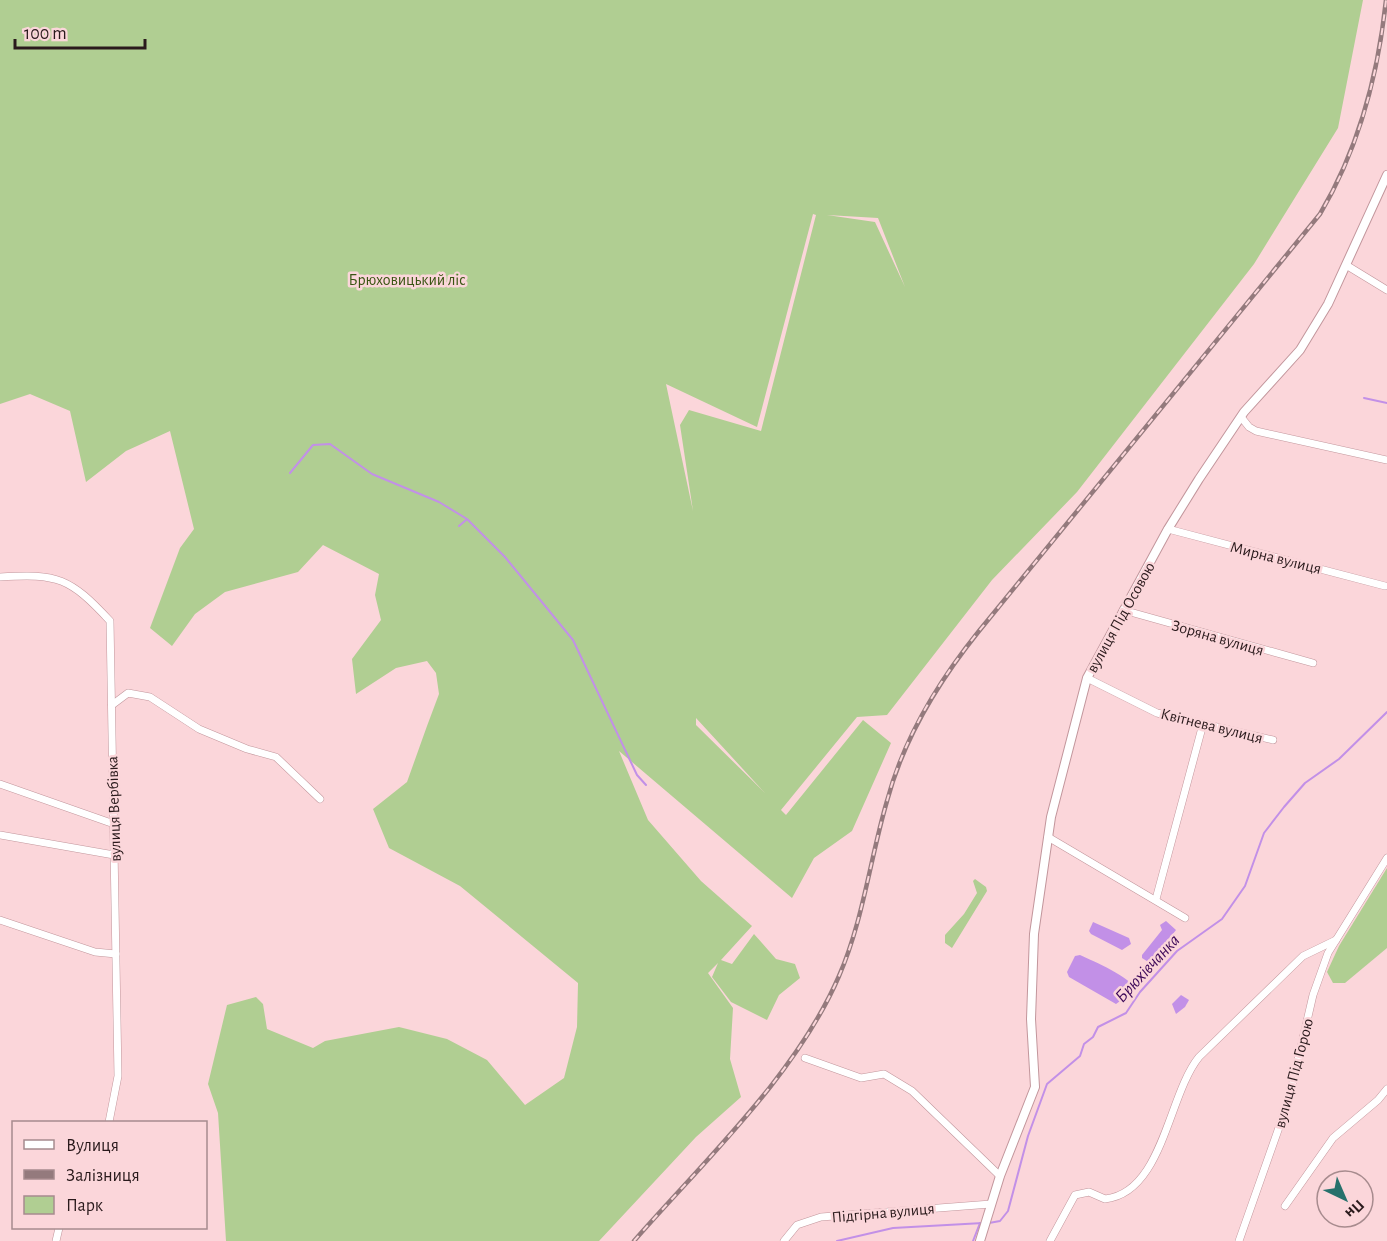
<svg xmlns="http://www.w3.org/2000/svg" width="1387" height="1241" font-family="'Alegreya Sans',sans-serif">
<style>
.green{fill:#b0ce92;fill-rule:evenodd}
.water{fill:#c290e7}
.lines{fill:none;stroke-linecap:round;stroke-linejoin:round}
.stream{stroke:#c290e7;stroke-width:2}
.minor-casing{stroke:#c2969c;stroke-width:8}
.tertiary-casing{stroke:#c2969c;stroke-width:10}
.minor{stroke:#fff;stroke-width:7}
.tertiary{stroke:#fff;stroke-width:8}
.rail-casing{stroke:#947a7d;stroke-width:4.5}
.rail{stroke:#fbd6da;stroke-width:2;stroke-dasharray:7;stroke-linecap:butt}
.labels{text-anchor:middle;stroke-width:5;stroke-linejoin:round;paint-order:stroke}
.park-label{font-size:16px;fill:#395512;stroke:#fbd6da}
.street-label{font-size:16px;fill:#2a1a1c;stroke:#fbd6da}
.water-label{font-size:18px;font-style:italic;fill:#3d0959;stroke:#fbd6da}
</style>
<rect width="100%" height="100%" fill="#fbd6da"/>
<!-- green -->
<g class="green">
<path d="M 0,0 L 1363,0 L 1338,128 L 1254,264 L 1077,492 L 992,580 L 887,715 L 857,717 L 781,810 L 786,815 L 863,720 L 891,743 L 852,831 L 814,858 L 792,898 L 619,751 L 648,820 L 701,881 L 752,926 L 721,960 L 732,964 L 754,934 L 776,959 L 795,964 L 800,978 L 779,995 L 767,1020 L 731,1002 L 712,977 L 718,963 L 708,973 L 733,1008 L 730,1059 L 741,1097 L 696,1137 L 599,1241 L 226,1241 L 218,1113 L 208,1084 L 227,1005 L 256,997 L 263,1004 L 267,1029 L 313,1048 L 325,1041 L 399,1027 L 447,1039 L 487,1060 L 525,1105 L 564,1078 L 577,1027 L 578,983 L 460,886 L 389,848 L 373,809 L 407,782 L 427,726 L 439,694 L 436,673 L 427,661 L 396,668 L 356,694 L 352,659 L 381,620 L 375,595 L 379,574 L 323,545 L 298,572 L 225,592 L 195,614 L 172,646 L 150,628 L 180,548 L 194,529 L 170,431 L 126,451 L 86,482 L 70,411 L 30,394 L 0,404 ZM 813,214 L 816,215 L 761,431 L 689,410 L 680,425 L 693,511 L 666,384 L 757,427 ZM 827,215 L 878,218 L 905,287 L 875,222 ZM 696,718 L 765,793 L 696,725 Z"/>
<polygon points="1387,868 1387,948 1345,983 1333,983 1327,972 1339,946"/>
<polygon points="975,879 986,887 987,891 952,948 945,943 945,935 964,914 977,893 973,881"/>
</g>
<!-- water -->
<g class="water">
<polygon points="1166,921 1176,930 1150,963 1142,958 1142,955 1162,930 1160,925"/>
<polygon points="1093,922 1129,938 1131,944 1122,950 1091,934 1089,931"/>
<path d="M 1080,955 C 1093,961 1133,978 1135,990 L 1116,1004 L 1069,977 L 1067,972 L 1075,956 Z"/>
<polygon points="1181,995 1189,1000 1185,1007 1176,1014 1172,1004"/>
</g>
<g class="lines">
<!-- stream -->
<g class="stream">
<polyline points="1364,398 1387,403"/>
<polyline points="290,473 313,445 330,444 372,474 439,502 467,519 505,557 573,640 637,775 646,785"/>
<polyline points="459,526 466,520"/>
<polyline points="989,1223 1000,1221 1008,1211 1028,1136 1047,1084 1080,1056 1084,1044 1093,1037 1098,1027 1126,1013 1140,992 1177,951 1222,919 1245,886 1264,833 1284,807 1305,783 1339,759 1387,712"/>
<polyline points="837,1241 893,1228 983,1223"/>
<polyline points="973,1241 980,1223"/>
</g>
<defs>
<g id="minor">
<polyline points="1346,265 1387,290"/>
<polyline points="1241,417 1249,427 1256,431 1387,460"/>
<polyline points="1168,529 1385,586"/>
<path d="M 0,577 C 58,573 70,578 110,621 L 118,1076 L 109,1122"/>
<polyline points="1123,610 1313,663"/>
<polyline points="1087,678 1157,713 1273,740"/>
<polyline points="112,705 128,693 150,697 199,729 247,749 276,757 320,799"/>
<polyline points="0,784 114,824"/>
<polyline points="0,835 114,855"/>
<polyline points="1048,837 1185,918"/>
<polyline points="1156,899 1203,724"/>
<polyline points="0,920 95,952 116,954"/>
<polyline points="805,1058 861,1078 884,1074 912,1091 1000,1176"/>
<polyline points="1285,1206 1333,1138 1378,1100 1387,1089"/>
<polyline points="56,1241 59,1228"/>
<polyline points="784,1241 797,1225 821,1217 991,1204"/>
<path d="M 1050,1241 L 1075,1195 L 1089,1192 L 1105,1199 C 1163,1193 1168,1095 1199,1057 L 1303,956 L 1336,940"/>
<polyline points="1239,1241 1289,1099 1313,995 1328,953 1387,858"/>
</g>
<polyline id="tertiary" points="980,1241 1000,1176 1035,1087 1031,1019 1034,934 1051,817 1087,678 1168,529 1199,479 1244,412 1300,350 1328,304 1387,175"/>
</defs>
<!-- minor casing -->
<use href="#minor" class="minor-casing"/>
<!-- tertiary casing -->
<use href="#tertiary" class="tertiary-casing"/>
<!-- minor -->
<use href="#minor" class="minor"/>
<!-- tertiary -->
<use href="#tertiary" class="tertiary"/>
<defs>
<path id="rail" d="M 634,1241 C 704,1161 797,1074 839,976 C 863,921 870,859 887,801 C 904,737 938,682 979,631 L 1320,214 C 1359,148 1378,76 1386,0"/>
</defs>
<!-- rail casing -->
<use href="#rail" class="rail-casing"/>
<!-- rail -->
<use href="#rail" class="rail"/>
</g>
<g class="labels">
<!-- park labels -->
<g class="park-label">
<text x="407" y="285">Брюховицький ліс</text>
</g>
<!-- street labels -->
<g class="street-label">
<text transform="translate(1276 557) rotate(14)" y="6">Мирна вулиця</text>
<text transform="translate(1120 617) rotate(-61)" y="6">вулиця Під Осовою</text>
<text transform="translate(1218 637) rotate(16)" y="6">Зоряна вулиця</text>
<text transform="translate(1212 725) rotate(14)" y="6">Квітнева вулиця</text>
<text transform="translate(113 809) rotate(-92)" y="6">вулиця Вербівка</text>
<text transform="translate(1293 1073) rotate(-75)" y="6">вулиця Під Горою</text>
<text transform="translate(883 1212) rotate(-5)" y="6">Підгірна вулиця</text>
</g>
<!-- water labels -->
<g class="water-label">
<text transform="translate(1147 968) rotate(-47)" y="6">Брюхівчанка</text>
</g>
</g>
<!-- legend -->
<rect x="12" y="1121" width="195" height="108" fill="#fbd6da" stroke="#a78b8e" stroke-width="1.5"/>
<rect x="24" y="1140" width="30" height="9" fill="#ffffff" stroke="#a78b8e" stroke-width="1.5"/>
<text x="66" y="1151" font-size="18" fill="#2a1a1c">Вулиця</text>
<rect x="24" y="1170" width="30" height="9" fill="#947a7d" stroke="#a78b8e" stroke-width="1.5"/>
<text x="66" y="1181" font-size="18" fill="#2a1a1c">Залізниця</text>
<rect x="24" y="1196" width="30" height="18" fill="#b0ce92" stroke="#a78b8e" stroke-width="1.5"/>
<text x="66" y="1211" font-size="18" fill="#2a1a1c">Парк</text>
<!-- north arrow -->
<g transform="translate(1345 1199) rotate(136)"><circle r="28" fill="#fbd6da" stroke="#a78b8e" stroke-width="1.5"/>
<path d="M0-4.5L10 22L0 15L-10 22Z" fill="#27716c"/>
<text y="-9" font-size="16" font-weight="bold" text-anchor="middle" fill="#2a1a1c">Пн</text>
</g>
<!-- scale -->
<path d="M15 39v9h130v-9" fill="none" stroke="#2a1a1c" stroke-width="3"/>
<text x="24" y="39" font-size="18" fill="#2a1a1c" stroke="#fbd6da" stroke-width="4.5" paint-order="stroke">100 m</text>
</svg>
